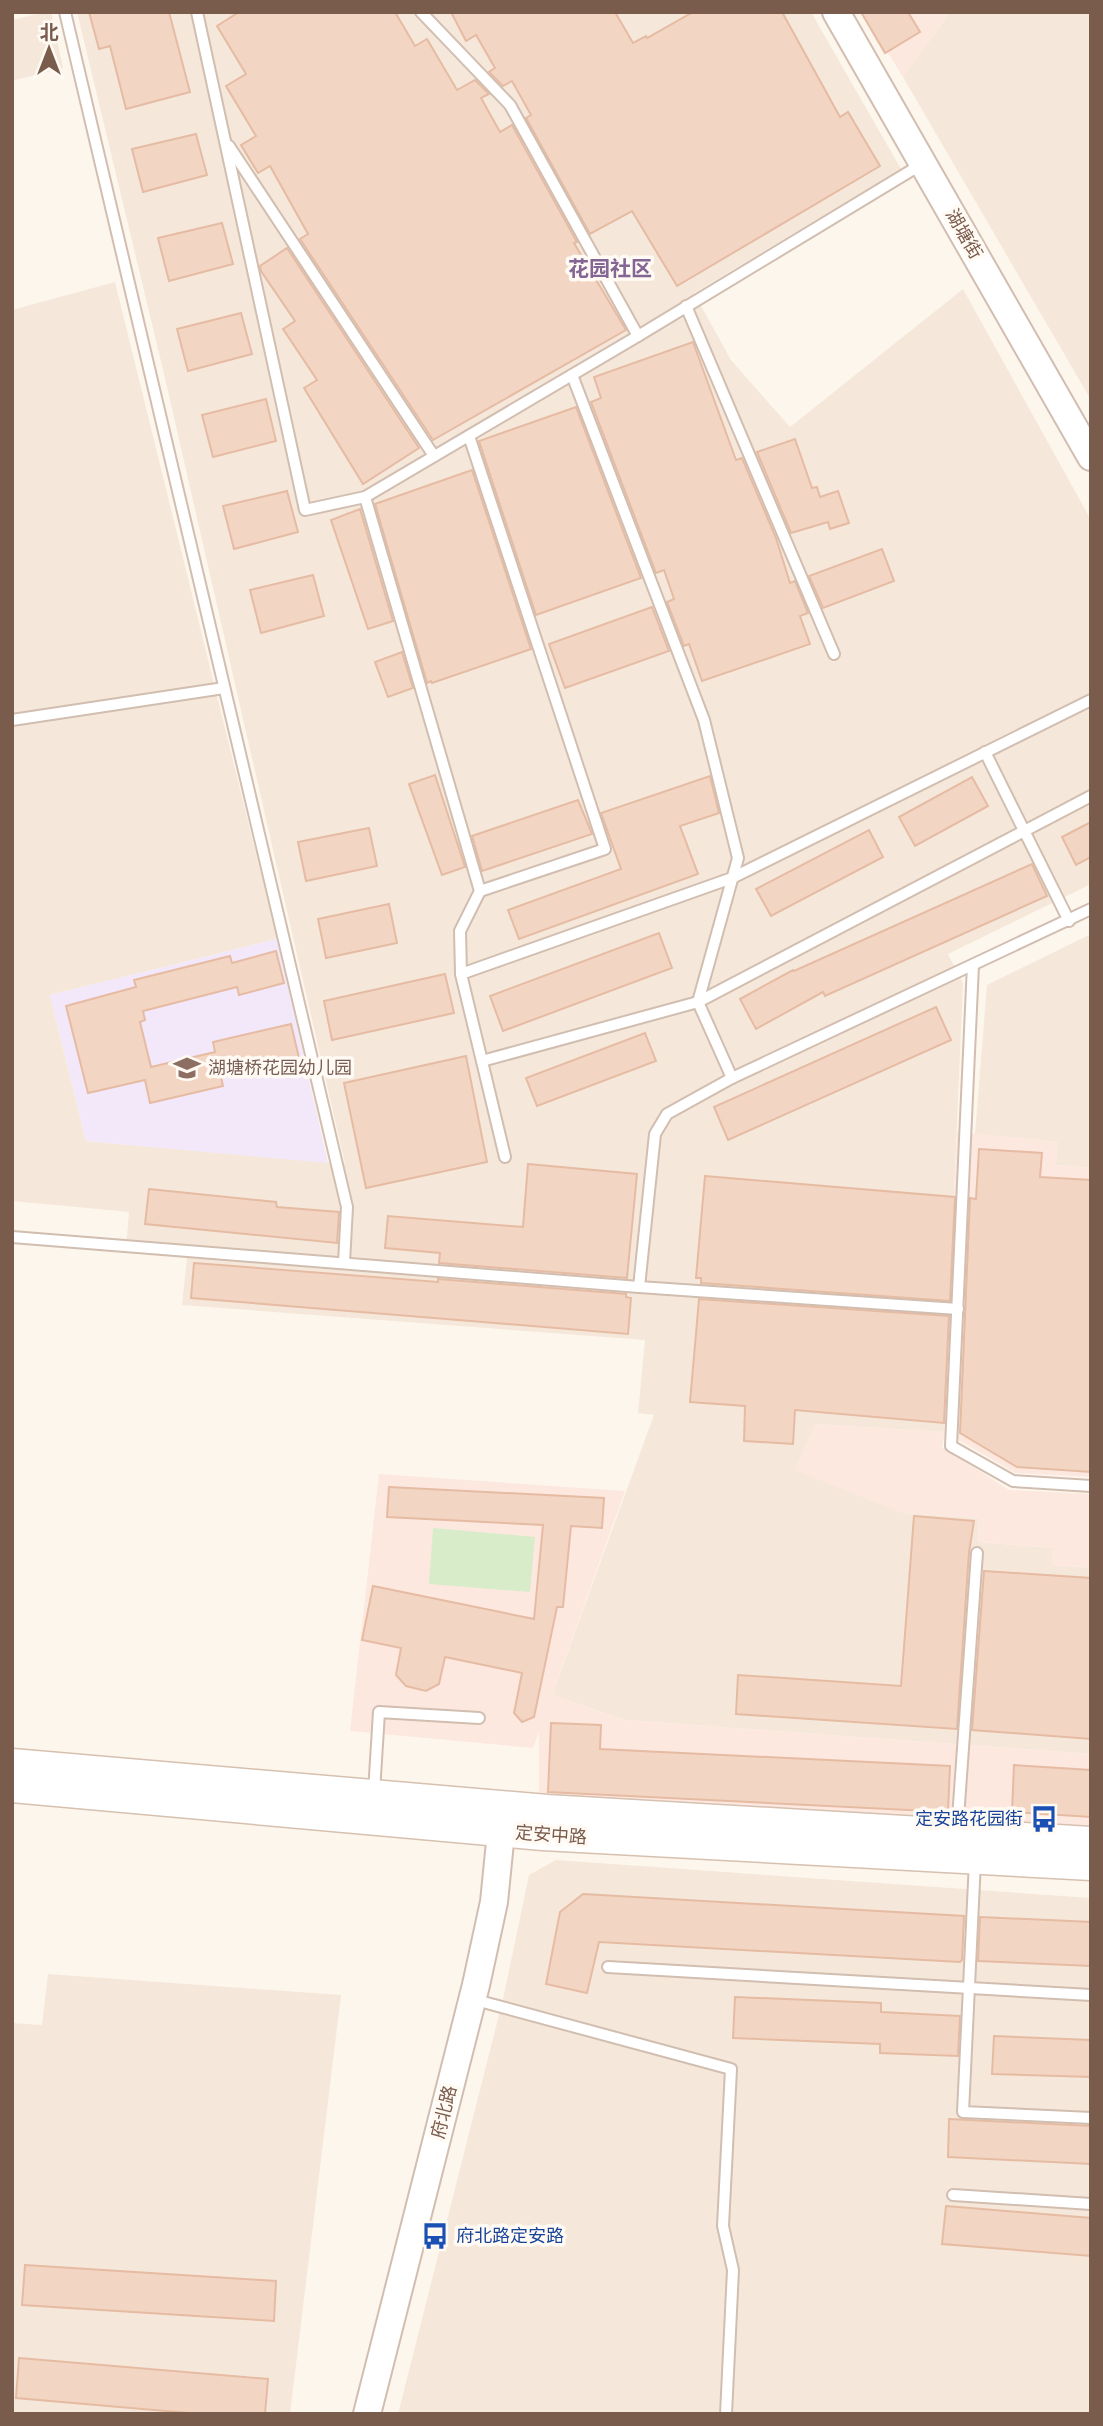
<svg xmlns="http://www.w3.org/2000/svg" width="1103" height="2426" font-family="'Noto Sans','Noto Sans SC',sans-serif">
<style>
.residential{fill:#f5e8da}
.commercial{fill:#fde8e0}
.education{fill:#f3e8fa}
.garden{fill:#d8ecc9}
.building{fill:#f3d5c3;stroke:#e6bba3;stroke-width:2}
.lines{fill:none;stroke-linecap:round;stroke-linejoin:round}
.service-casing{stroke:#d1beb0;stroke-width:14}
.tertiary-casing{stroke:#d1beb0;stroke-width:30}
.secondary-casing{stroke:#d6c0b0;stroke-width:33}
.service{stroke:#fff;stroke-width:10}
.tertiary{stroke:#fff;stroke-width:26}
.secondary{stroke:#fff;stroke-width:30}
.labels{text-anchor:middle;stroke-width:7;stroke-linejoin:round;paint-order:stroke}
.street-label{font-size:18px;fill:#7a5c4d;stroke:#fffaf3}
.education-label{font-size:18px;fill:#785e54;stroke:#fffaf3;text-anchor:start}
.transit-label{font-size:18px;fill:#164399;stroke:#fffaf3;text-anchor:end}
.quarter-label{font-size:21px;font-weight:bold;fill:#846695;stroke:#fffaf3}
</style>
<rect width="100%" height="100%" fill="#fdf6ec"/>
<!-- residential -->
<g class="residential">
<polygon points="45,12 51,12 63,68 12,81 12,20"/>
<polygon points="77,12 192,12 195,20 209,12 811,12 901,169 694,293 731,360 790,427 963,289 1091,520 1091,884 948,954 963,983 944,1432 815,1424 902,1513 979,1518 978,1542 1053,1548 1052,1565 1091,1568 1091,1754 624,1720 552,1695 654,1415 638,1413 645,1340 182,1305 187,1258 126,1248 129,1212 12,1201 12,310 115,282 277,939 50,995 86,1141 345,1164 164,374"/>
<polygon points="950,12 1091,12 1091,400 903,77"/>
<polygon points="1091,934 1091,1168 1056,1165 1057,1142 975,1134 987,985"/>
<polygon points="556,1860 1091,1898 1091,2414 398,2414 503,1999 529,1875"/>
<polygon points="48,1974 341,1995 290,2414 12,2414 12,2023 42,2025"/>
</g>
<!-- commercial -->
<g class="commercial">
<polygon points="863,12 950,12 903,77"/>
<polygon points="957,1132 1058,1142 1056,1165 1091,1168 1091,1477 1015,1473 945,1432 942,1447 1009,1490 1091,1494 1091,1568 1052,1565 1053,1548 978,1542 979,1518 902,1513 795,1470 815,1424 944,1432"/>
<polygon points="379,1474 625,1491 552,1695 624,1720 1091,1754 1091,1830 539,1794 539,1732 533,1748 350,1731"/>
</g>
<!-- education -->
<polygon class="education" points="277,939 328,1163 86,1141 50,995"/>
<!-- garden -->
<polygon class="garden" points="433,1528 535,1537 530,1592 429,1584"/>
<!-- building -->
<g class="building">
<polygon points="89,12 169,12 190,92 126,109 110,46 99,49"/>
<polygon points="239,12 395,12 415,46 427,39 457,90 475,80 489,94 481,98 500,132 512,125 577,242 574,243 626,330 433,440 300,239 308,234 270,166 258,173 241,145 256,136 226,86 246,74 217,26"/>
<polygon points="451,12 615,12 633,43 646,36 647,38 693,12 782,12 840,117 848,112 880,166 677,286 632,211 590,234 526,118 531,115 512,81 503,86 489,72 495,68 476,35 466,41"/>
<polygon points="861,12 908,12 920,32 885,53"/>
<polygon points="196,134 207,175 143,192 132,149"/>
<polygon points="222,223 233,264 169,281 158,238"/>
<polygon points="287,248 419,448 363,484 304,388 317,380 283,329 295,321 261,271 260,266"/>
<polygon points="241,313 252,354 188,371 177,329"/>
<polygon points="693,342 736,460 742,458 776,538 790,583 795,581 808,613 800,616 810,644 702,681 689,644 684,646 667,602 674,599 664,570 656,573 591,402 601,398 594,377"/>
<polygon points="266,399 276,441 213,457 202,415"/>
<polygon points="576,407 641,578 536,615 479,441"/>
<polygon points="795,439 812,488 817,487 820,497 838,491 849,523 830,529 828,522 791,533 757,452"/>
<polygon points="472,470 531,649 432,683 431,681 427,683 375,504"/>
<polygon points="287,491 298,532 234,549 223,506"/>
<polygon points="360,509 393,621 368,629 331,520"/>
<polygon points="882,549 894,581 823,608 809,576"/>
<polygon points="313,575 324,616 261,633 250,590"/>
<polygon points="652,607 669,651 565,688 549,644"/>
<polygon points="402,652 413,688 388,697 375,662"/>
<polygon points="435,775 465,867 442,875 409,784"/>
<polygon points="710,776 719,813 680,826 698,874 519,939 508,910 621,869 601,813"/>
<polygon points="972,777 988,806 915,846 899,817"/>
<polygon points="578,800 592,834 482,871 472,836"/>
<polygon points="1091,822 1091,857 1076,865 1062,837"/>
<polygon points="369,828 377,866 306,881 298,842"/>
<polygon points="869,830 883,857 771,916 756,889"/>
<polygon points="1032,864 1047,896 825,996 823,992 756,1029 740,999 793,970 794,971"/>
<polygon points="389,904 397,943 326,958 318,919"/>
<polygon points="659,933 672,968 503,1031 490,996"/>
<polygon points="276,951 284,983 239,995 237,987 143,1011 145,1020 140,1022 151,1067 215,1052 213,1042 291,1024 299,1058 221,1077 223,1086 150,1103 145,1080 88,1093 66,1006 136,987 134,980 230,956 232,963"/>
<polygon points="445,974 454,1013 332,1040 324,1001"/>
<polygon points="936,1007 951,1040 728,1140 714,1107"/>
<polygon points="645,1033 656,1061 537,1106 526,1078"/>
<polygon points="466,1056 487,1162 366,1188 344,1083"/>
<polygon points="979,1149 1042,1153 1040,1177 1091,1180 1091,1472 1017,1467 960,1433 970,1198 976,1199"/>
<polygon points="528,1164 637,1174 627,1278 439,1263 440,1253 385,1248 388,1216 523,1227"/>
<polygon points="705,1176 955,1197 950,1301 701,1283 701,1278 696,1278"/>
<polygon points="149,1189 276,1202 277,1207 339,1212 337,1243 145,1224"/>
<polygon points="194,1263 438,1282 438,1279 626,1294 626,1297 631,1298 628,1334 191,1298"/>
<polygon points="699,1299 949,1316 944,1423 795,1410 793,1444 744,1441 745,1406 690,1402"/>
<polygon points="389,1487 604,1498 602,1528 571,1526 563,1607 557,1607 534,1717 522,1722 514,1713 522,1673 445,1657 439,1684 426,1691 406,1686 396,1675 401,1648 362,1640 373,1586 534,1619 543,1525 387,1517"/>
<polygon points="914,1516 974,1521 969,1552 957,1729 736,1714 738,1675 901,1686"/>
<polygon points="984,1571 1091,1578 1091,1739 972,1730"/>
<polygon points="551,1723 601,1725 600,1749 950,1766 948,1812 548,1792"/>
<polygon points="1014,1765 1091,1770 1091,1817 1012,1812"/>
<polygon points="583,1894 964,1916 962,1960 960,1962 599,1942 587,1993 546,1984 560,1912"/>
<polygon points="980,1917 1091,1922 1091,1966 978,1961"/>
<polygon points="735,1997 881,2003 881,2012 960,2016 958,2056 880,2053 880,2044 733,2038"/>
<polygon points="994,2036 1091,2040 1091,2077 992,2074"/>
<polygon points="949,2119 1091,2126 1091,2164 948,2157"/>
<polygon points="946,2206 1091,2218 1091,2256 942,2244"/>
<polygon points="25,2265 276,2281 274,2321 22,2305"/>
<polygon points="19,2358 268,2379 265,2414 200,2414 16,2398"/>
</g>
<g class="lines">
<defs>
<g id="service">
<polyline points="65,12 347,1207 344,1263"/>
<polyline points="197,12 305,510 365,497 638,336 922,164"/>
<polyline points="421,12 510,105 638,336"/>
<polyline points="229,146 434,456"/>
<polyline points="686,306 834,654"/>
<polyline points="572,375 704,720 738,858 698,1002 732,1078"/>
<polyline points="469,436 605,849 480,891"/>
<polyline points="365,497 480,891 460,931 461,974 505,1157"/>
<polyline points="12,720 224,688"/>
<polyline points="985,752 1069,921"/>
<polyline points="973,965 951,1446 1013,1481 1091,1486"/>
<polyline points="461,974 732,878 1091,700"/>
<polyline points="482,1061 698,1002 1091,796"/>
<polyline points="12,1237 639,1287 958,1309"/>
<polyline points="639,1287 655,1134 667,1114 732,1078 1091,909"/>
<polyline points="374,1792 379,1712 479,1718"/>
<polyline points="957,1832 977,1553"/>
<polyline points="975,1861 963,2112 1091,2118"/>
<polyline points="608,1967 1091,1995"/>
<polyline points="472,1999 731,2069 723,2226 733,2270 726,2414"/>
<polyline points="953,2195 1091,2204"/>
</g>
<g id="tertiary">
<polyline points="836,12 1091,457"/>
<polyline points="367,2414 476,1985 494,1902 503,1812"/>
</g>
<g id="secondary">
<polyline points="12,1764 547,1810 1091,1842"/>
<polyline points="12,1787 543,1835 1091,1865"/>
</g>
</defs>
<!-- service casing -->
<use href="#service" class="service-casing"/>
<!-- tertiary casing -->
<use href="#tertiary" class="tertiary-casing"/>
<!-- secondary casing -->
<use href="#secondary" class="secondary-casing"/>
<!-- service -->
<use href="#service" class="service"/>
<!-- tertiary -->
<use href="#tertiary" class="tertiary"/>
<!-- secondary -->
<use href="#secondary" class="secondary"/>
</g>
<!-- icons -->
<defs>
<symbol id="school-bare" viewBox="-9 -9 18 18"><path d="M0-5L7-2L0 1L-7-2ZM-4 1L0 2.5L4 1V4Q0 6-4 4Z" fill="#8d6e63" stroke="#fffaf3" stroke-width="2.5" paint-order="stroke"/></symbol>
<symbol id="bus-bare" viewBox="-9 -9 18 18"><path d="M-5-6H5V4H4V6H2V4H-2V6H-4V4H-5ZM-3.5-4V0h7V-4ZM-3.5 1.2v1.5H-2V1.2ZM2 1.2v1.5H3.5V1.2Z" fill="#1a4fb4" stroke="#fffaf3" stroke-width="2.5" paint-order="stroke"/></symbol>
</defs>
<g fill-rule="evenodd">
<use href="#school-bare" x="168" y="1049" width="38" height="38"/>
<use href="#bus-bare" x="1025" y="1800" width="38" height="38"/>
<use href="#bus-bare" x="416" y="2217" width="38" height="38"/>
</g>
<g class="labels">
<!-- street labels -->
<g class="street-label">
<text transform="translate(964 234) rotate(60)" y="6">湖塘街</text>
<text transform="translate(551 1835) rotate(4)" y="6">定安中路</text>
<text transform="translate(444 2112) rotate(-76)" y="6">府北路</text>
</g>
<!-- education labels -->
<g class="education-label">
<text x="208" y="1074">湖塘桥花园幼儿园</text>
</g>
<!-- transit labels -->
<g class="transit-label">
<text x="1023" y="1825">定安路花园街</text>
<text x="456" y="2242" text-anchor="start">府北路定安路</text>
</g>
<!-- quarter labels -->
<g class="quarter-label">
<text x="610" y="276">花园社区</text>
</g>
</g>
<!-- border -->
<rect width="1103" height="2426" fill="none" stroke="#7a5c4d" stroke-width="28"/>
<!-- north arrow -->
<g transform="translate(49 49)" stroke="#fffaf3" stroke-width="5" paint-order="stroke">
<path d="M0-5L12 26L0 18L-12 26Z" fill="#7a5c4d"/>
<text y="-10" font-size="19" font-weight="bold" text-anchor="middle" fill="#7a5c4d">北</text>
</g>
</svg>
